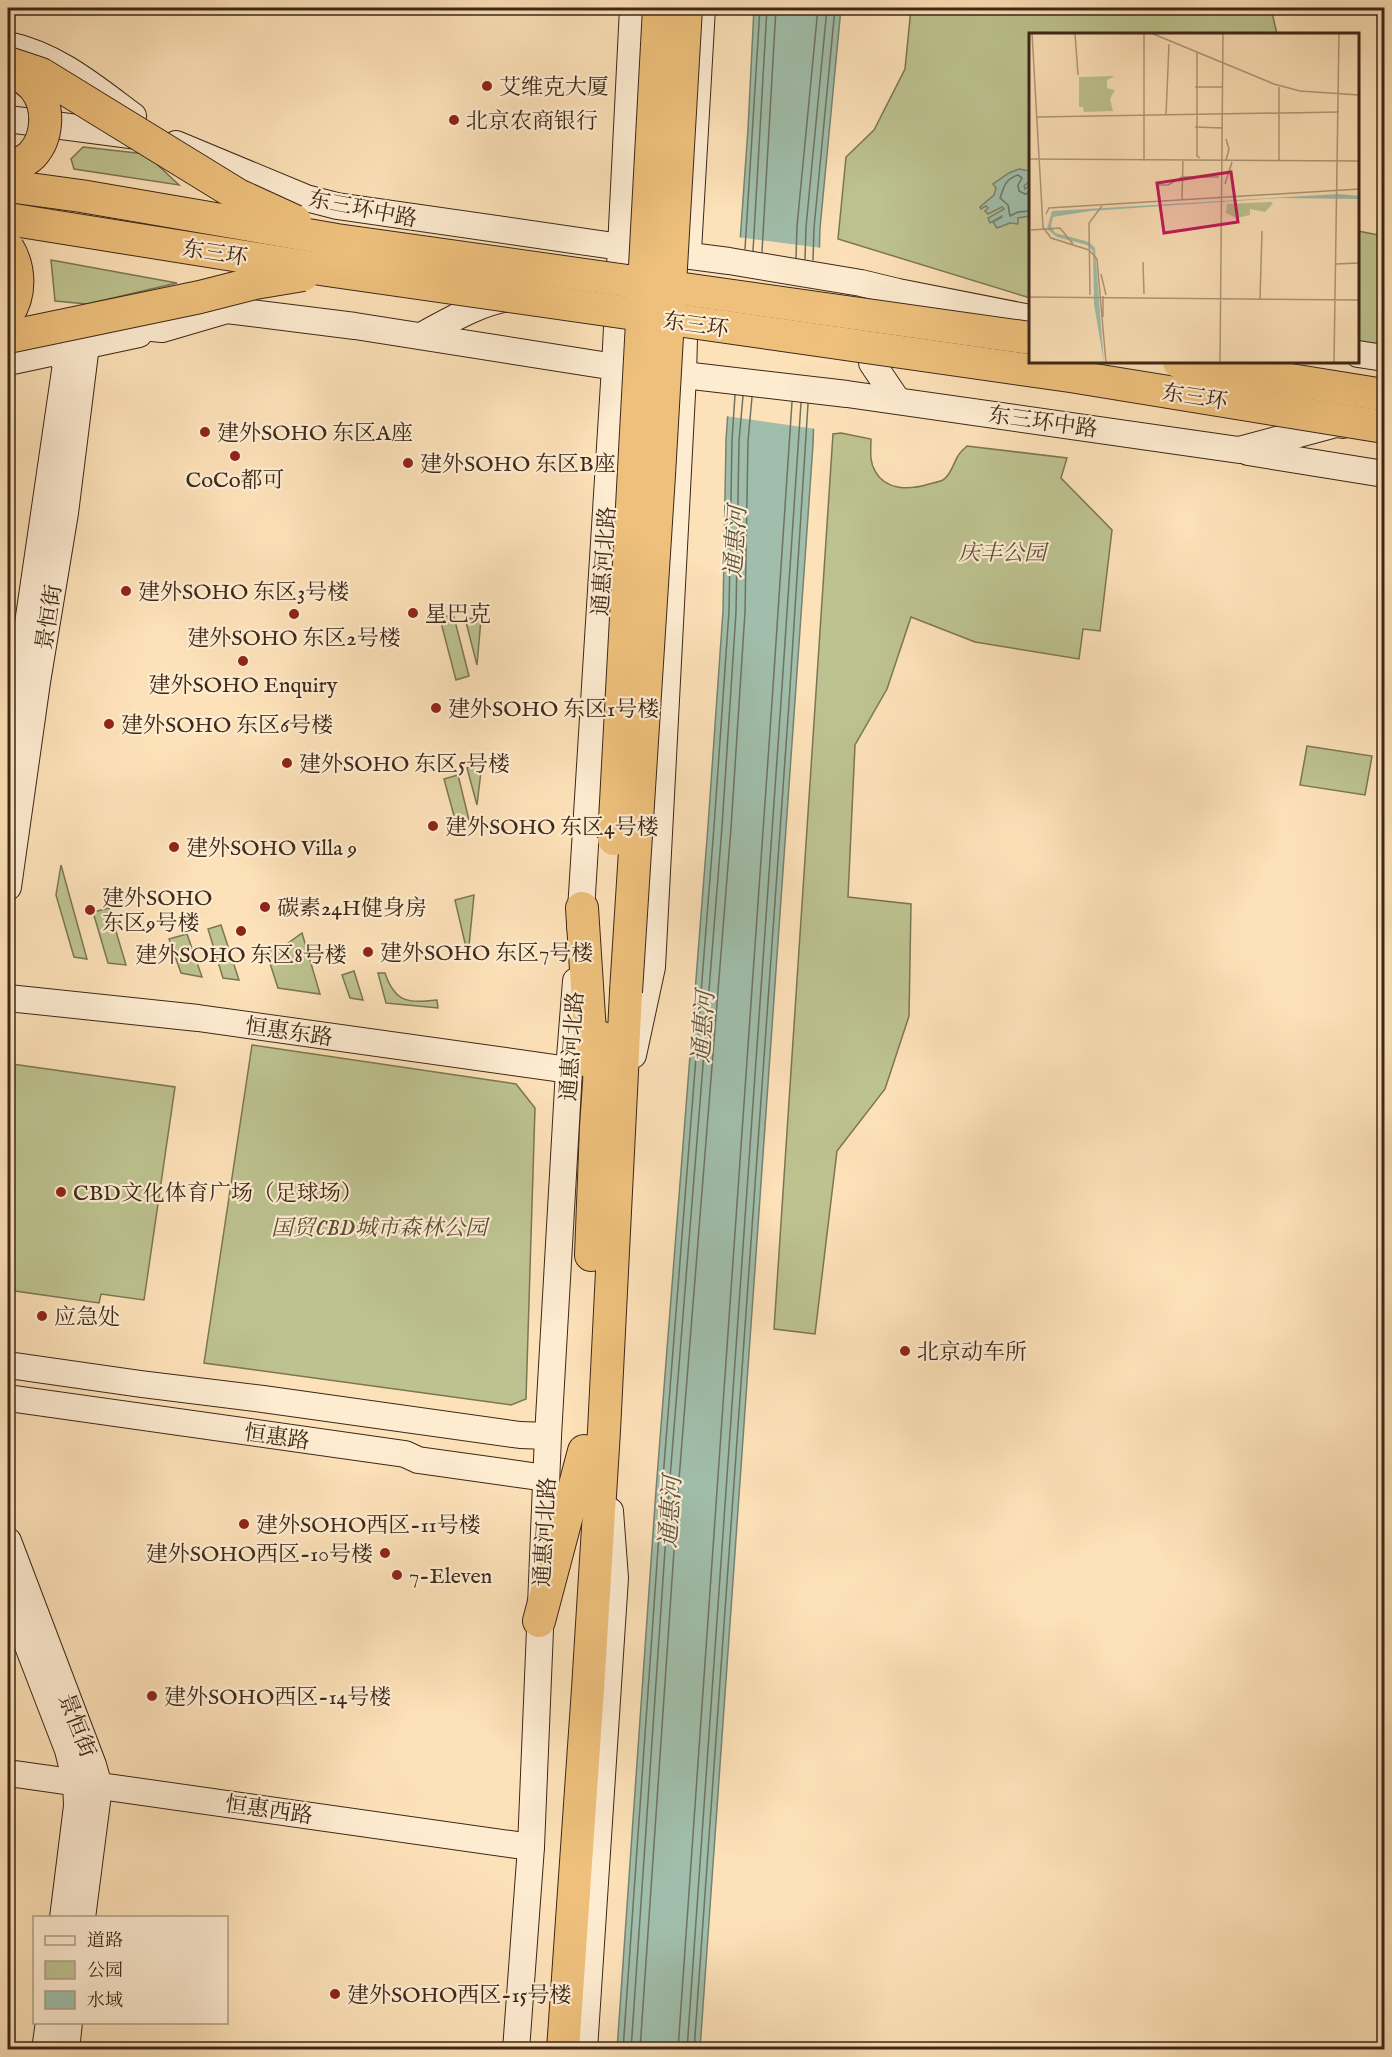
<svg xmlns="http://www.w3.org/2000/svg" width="1392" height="2057" font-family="'IM FELL English','Noto Serif SC',serif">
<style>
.green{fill:#bdc390;stroke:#7c7554;stroke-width:1.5}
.water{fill:#a0beab;stroke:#788270;stroke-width:1.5}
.pier{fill:#fde1b8}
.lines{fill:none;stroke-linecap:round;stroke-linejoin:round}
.shore{stroke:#6e7261;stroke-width:1.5}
.secondary-casing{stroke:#3c2717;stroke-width:28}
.highway-casing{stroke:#3c2717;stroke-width:34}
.secondary{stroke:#feecd1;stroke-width:26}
.highway{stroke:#eec07c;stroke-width:32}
.highway-bridge-casing{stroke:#3c2717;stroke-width:34;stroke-linecap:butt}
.highway-bridge{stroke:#eec07c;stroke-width:32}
.poi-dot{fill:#8f2418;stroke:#feecd1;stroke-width:2}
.labels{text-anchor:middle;stroke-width:4.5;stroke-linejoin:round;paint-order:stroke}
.poi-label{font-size:22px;fill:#3c2717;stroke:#feecd1;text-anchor:start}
.street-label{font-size:22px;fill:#3c2717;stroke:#feecd1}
.park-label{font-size:22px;font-style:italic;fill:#5c4e35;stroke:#feecd1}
.water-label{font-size:24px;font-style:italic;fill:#5a5443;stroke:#feecd1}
.inset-road{fill:none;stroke:#b09778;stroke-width:1.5}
.view{fill:#c2185b;fill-opacity:0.15;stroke:#c2185b;stroke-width:3}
.inset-edge{fill:none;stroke:#3c2717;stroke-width:3}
</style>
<rect width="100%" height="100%" fill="#fde1b8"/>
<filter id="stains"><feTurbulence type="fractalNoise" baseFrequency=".00333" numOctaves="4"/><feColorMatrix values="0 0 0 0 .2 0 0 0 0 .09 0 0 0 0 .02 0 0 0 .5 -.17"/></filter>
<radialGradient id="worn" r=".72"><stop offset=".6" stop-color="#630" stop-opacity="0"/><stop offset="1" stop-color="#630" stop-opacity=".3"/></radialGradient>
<!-- green -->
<g class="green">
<polygon points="911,8 1271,8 1277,34 1030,34 1030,298 838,239 846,157 874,130 905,69"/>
<polygon points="83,147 146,154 179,185 74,169 71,159"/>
<polygon points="1358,231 1384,236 1384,348 1358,343"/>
<polygon points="51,260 177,283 87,304 55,301"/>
<path d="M 841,433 L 871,439 C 871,449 869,461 875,471 C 886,491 910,490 929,484 C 933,483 939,482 943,480 C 951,475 953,464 958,456 C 960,452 964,449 967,446 L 1067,458 L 1061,478 L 1112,530 L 1100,631 L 1083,629 L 1079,659 L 975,642 L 911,617 L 887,689 L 855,745 L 848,897 L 911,904 L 909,1016 L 885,1089 L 837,1151 L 815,1334 L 774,1329 L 833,434 Z"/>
<polygon points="439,615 454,617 469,676 456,680"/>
<polygon points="465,618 481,619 477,665"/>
<polygon points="1307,746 1372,756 1365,795 1300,785"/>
<polygon points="482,763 477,805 467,768"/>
<polygon points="458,775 469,820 456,823 444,779"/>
<polygon points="61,865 87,959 74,957 56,895"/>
<polygon points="474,895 468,956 455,900"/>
<polygon points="109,908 126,965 108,963 93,912"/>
<polygon points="221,925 239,980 223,978 208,929"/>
<polygon points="302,933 320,994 278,988 266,951 284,946"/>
<polygon points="187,934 202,977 181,973 169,939"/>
<polygon points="354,971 363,1000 350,998 342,975"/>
<path d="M 378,973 L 385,973 C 395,1003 408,1003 437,1000 L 438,1008 L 386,1003 Z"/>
<polygon points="252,1045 516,1084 535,1108 526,1399 511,1405 204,1363"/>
<polygon points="12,1064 175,1087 144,1300 101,1294 99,1303 8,1290 8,1094"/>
</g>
<!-- water -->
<g class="water">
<polygon points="754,8 841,8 820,228 813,445 700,2049 617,2050 656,1490 708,826 723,611 726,440 748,129"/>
<polygon points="1019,169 1030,171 1029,178 1030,181 1024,186 1025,189 1030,185 1030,216 1018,218 1018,224 1010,223 997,228 993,222 1002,217 1002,216 990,223 988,218 1004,209 1002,207 988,214 985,211 988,208 986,206 981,209 980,207 994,195 996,188 993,184 1009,173"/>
</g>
<!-- pier -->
<polygon class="pier" points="737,237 822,248 816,429 725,416"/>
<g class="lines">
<!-- shore -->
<g class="shore">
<path d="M 1030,193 L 1025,194 L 1019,191 L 1018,185 L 1022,178 L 1018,175 C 1005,179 1004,187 1000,198 L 1008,205 L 1010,216 L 1018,212 L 1030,211"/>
<polyline points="745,249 760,8"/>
<polyline points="753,251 767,8"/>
<polyline points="762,252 776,8"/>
<polyline points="796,258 797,226 818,8"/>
<polyline points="805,259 806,227 827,8"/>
<polyline points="813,260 814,228 835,8"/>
<polyline points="623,2050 662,1491 714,827 729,611 732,440 735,395"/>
<polyline points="631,2050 669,1491 722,827 736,612 739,441 743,396"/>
<polyline points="640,2050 678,1492 731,828 745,612 748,441 752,397"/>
<polyline points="678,2050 772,702 792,402"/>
<polyline points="687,2050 781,702 801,403"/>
<polyline points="694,2050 789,703 808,404"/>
</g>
<defs>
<g id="secondary">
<path d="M 8,45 C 56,55 94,87 133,116"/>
<polyline points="8,119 138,136"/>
<polyline points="176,144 306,198 337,206 621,247 729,261 861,283 898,292 1030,318"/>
<polyline points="688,251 702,8"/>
<polyline points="103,323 162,329 227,310 355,326 615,367 847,394 1239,450 1336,424 1343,425"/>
<polyline points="873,330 872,363 897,400"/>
<path d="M 421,336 C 449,321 476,304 508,298"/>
<polyline points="1358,354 1384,358"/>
<polyline points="8,362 139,334"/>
<polyline points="1248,452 1384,474"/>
<polyline points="8,760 66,364 57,351"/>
<polyline points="8,887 37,682 65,513 86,345"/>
<polyline points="580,926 615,367 633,8"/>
<polyline points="8,998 198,1018 569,1070"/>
<polyline points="633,1055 652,967 683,375 685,302"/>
<polyline points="8,1365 141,1384 263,1399 520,1435 548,1436"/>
<polyline points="8,1398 405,1454 418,1460 546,1478"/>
<polyline points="8,1541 93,1765 99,1786 82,1918"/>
<polyline points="8,1594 68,1750 76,1782 77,1806 63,1918"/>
<polyline points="8,1773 531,1847"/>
<polyline points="45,2050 49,2022"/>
<polyline points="66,2050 69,2022"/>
<polyline points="516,2050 531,1847 548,1436 569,1070 576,981"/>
<polyline points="584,2050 615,1578 610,1511"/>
</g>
<g id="highway">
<polyline points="582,908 592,1063"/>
<polyline points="591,1255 596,1127 602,1038"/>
<polyline points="539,1621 584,1451"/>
<polyline points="563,2050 588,1689 604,1431 626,992"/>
</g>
</defs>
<!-- secondary casing -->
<use href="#secondary" class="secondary-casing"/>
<!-- highway casing -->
<use href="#highway" class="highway-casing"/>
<!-- secondary -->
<use href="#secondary" class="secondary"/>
<!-- highway -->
<use href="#highway" class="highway"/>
<defs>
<g id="highway-bridge">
<polyline points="8,63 41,74 238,195 295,221"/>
<path d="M 8,169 C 16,165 25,162 32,155 C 48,138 50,107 35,88 C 29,81 20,75 13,70"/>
<polyline points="8,186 81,196 337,240 1030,338"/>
<polyline points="8,219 327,270 1070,376 1384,427"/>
<path d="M 8,248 C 20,268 21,294 8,314"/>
<polyline points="8,337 200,297 255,283 303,275"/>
<polyline points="1179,362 1384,395"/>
<polyline points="614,839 659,8"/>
<polyline points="626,992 659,475 686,8"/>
</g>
</defs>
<!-- highway-bridge casing -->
<use href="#highway-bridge" class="highway-bridge-casing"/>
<!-- highway-bridge -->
<use href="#highway-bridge" class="highway-bridge"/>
</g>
<!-- markers -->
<g class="poi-dot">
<circle cx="487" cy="86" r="6"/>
<circle cx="454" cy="120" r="6"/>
<circle cx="205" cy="432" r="6"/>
<circle cx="235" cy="456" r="6"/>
<circle cx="408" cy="463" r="6"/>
<circle cx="126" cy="591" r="6"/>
<circle cx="413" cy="613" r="6"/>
<circle cx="294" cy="614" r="6"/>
<circle cx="243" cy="661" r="6"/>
<circle cx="436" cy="708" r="6"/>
<circle cx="109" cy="724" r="6"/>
<circle cx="287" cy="763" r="6"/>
<circle cx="433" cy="826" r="6"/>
<circle cx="174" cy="847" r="6"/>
<circle cx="265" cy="907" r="6"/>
<circle cx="90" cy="910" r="6"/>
<circle cx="241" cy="931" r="6"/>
<circle cx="368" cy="952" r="6"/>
<circle cx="61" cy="1192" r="6"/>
<circle cx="42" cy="1316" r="6"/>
<circle cx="905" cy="1351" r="6"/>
<circle cx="244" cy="1524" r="6"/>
<circle cx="385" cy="1553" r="6"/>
<circle cx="397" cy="1575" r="6"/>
<circle cx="152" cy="1696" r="6"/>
<circle cx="335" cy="1994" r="6"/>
</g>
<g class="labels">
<!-- poi labels -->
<g class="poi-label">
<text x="499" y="94">艾维克大厦</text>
<text x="466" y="128">北京农商银行</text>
<text x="217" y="440">建外SOHO 东区A座</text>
<text x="420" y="471">建外SOHO 东区B座</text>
<text x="235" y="487" text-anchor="middle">CoCo都可</text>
<text x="138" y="599">建外SOHO 东区3号楼</text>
<text x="425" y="621">星巴克</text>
<text x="294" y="645" text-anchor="middle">建外SOHO 东区2号楼</text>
<text x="243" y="692" text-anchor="middle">建外SOHO Enquiry</text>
<text x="448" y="716">建外SOHO 东区1号楼</text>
<text x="121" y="732">建外SOHO 东区6号楼</text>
<text x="299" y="771">建外SOHO 东区5号楼</text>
<text x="445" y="834">建外SOHO 东区4号楼</text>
<text x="186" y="855">建外SOHO Villa 9</text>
<text x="102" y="905">建外SOHO<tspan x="102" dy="25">东区9号楼</tspan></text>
<text x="277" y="915">碳素24H健身房</text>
<text x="380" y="960">建外SOHO 东区7号楼</text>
<text x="241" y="962" text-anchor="middle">建外SOHO 东区8号楼</text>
<text x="73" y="1200">CBD文化体育广场（足球场）</text>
<text x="54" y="1324">应急处</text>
<text x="917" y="1359">北京动车所</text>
<text x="256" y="1532">建外SOHO西区-11号楼</text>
<text x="373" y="1561" text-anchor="end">建外SOHO西区-10号楼</text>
<text x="409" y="1583">7-Eleven</text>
<text x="164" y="1704">建外SOHO西区-14号楼</text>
<text x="347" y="2002">建外SOHO西区-15号楼</text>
</g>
<!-- street labels -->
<g class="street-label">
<text transform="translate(363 208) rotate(11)" y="8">东三环中路</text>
<text transform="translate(215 252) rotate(9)" y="8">东三环</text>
<text transform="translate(696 324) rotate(8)" y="8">东三环</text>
<text transform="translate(1195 396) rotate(9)" y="8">东三环</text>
<text transform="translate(1043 421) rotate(8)" y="8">东三环中路</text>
<text transform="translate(603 561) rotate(-86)" y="8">通惠河北路</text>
<text transform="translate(48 617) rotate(-81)" y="8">景恒街</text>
<text transform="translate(289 1031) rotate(8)" y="8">恒惠东路</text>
<text transform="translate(571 1046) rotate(-86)" y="8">通惠河北路</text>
<text transform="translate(277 1436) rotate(8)" y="8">恒惠路</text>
<text transform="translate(544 1532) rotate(-87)" y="8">通惠河北路</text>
<text transform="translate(78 1725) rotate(69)" y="8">景恒街</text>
<text transform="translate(269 1809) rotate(8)" y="8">恒惠西路</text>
</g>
<!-- park labels -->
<g class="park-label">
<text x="1002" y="560">庆丰公园</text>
<text x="379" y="1235">国贸CBD城市森林公园</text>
</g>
<!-- water labels -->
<g class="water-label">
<text transform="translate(735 542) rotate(-86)" y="8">通惠河</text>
<text transform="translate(703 1027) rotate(-86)" y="8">通惠河</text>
<text transform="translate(670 1512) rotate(-86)" y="8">通惠河</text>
</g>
</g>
<!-- overview -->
<g transform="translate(1029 33)">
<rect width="330" height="330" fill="#fde1b8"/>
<path d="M 86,43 L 78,47 L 78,55 L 86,57 L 81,66 L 84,78 L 55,79 L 54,74 L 50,74 L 50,44 ZM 242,169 L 244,170 L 236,179 L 221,176 L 221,182 L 207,185 L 197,180 L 198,171 Z" fill="#bdc390"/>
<path d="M 310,161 L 330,163 L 330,166 L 251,165 L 61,178 L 24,184 L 22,193 L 26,200 L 60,209 L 66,215 L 75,330 L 65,271 L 64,218 L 58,212 L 28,204 L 18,196 L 23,178 Z" fill="#a0beab"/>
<path class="inset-road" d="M 3,0 L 14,194 L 22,205 L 60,217 L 68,226 L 77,330M 46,0 L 49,42M 122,0 L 245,51 L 271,58 L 330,62M 168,19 L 168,123 L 171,125M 166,54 L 193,54M 137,82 L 140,11M 8,84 L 310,79M 166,94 L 194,95M 0,126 L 330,128M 197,127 L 200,116 L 197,106M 250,127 L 250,54M 115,128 L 115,0M 196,151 L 203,129M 127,152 L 139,152 L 153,144 L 190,144M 153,166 L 154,128M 17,181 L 20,175 L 330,156M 2,197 L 31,195 L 44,211M 114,229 L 115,261M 307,231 L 330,230M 72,241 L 77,262M 61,262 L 60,190 L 73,173M 74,263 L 74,284M 0,264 L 330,267M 231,266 L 233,198M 191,330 L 194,0M 305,330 L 310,0"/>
<path class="view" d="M 202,139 L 209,189 L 135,200 L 128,150 Z"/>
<rect width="330" height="330" class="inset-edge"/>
</g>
<!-- margin -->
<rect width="1392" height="2057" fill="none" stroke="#fde1b8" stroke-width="30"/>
<rect x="9" y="9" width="1374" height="2039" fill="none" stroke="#3c2717" stroke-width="3"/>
<rect x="15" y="15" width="1362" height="2027" fill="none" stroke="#3c2717" stroke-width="1.5"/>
<!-- legend -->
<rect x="33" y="1916" width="195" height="108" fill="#feecd1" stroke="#b09d87" stroke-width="1.5"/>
<rect x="45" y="1936" width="30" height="9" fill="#feecd1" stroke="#b09d87" stroke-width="1.5"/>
<text x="87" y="1946" font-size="18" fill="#3c2717">道路</text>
<rect x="45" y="1961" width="30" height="18" fill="#bdc390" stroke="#b09d87" stroke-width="1.5"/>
<text x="87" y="1976" font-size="18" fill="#3c2717">公园</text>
<rect x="45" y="1991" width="30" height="18" fill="#a0beab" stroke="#b09d87" stroke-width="1.5"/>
<text x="87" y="2006" font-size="18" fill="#3c2717">水域</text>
<rect width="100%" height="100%" filter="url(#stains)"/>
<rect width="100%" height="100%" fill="url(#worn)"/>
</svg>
